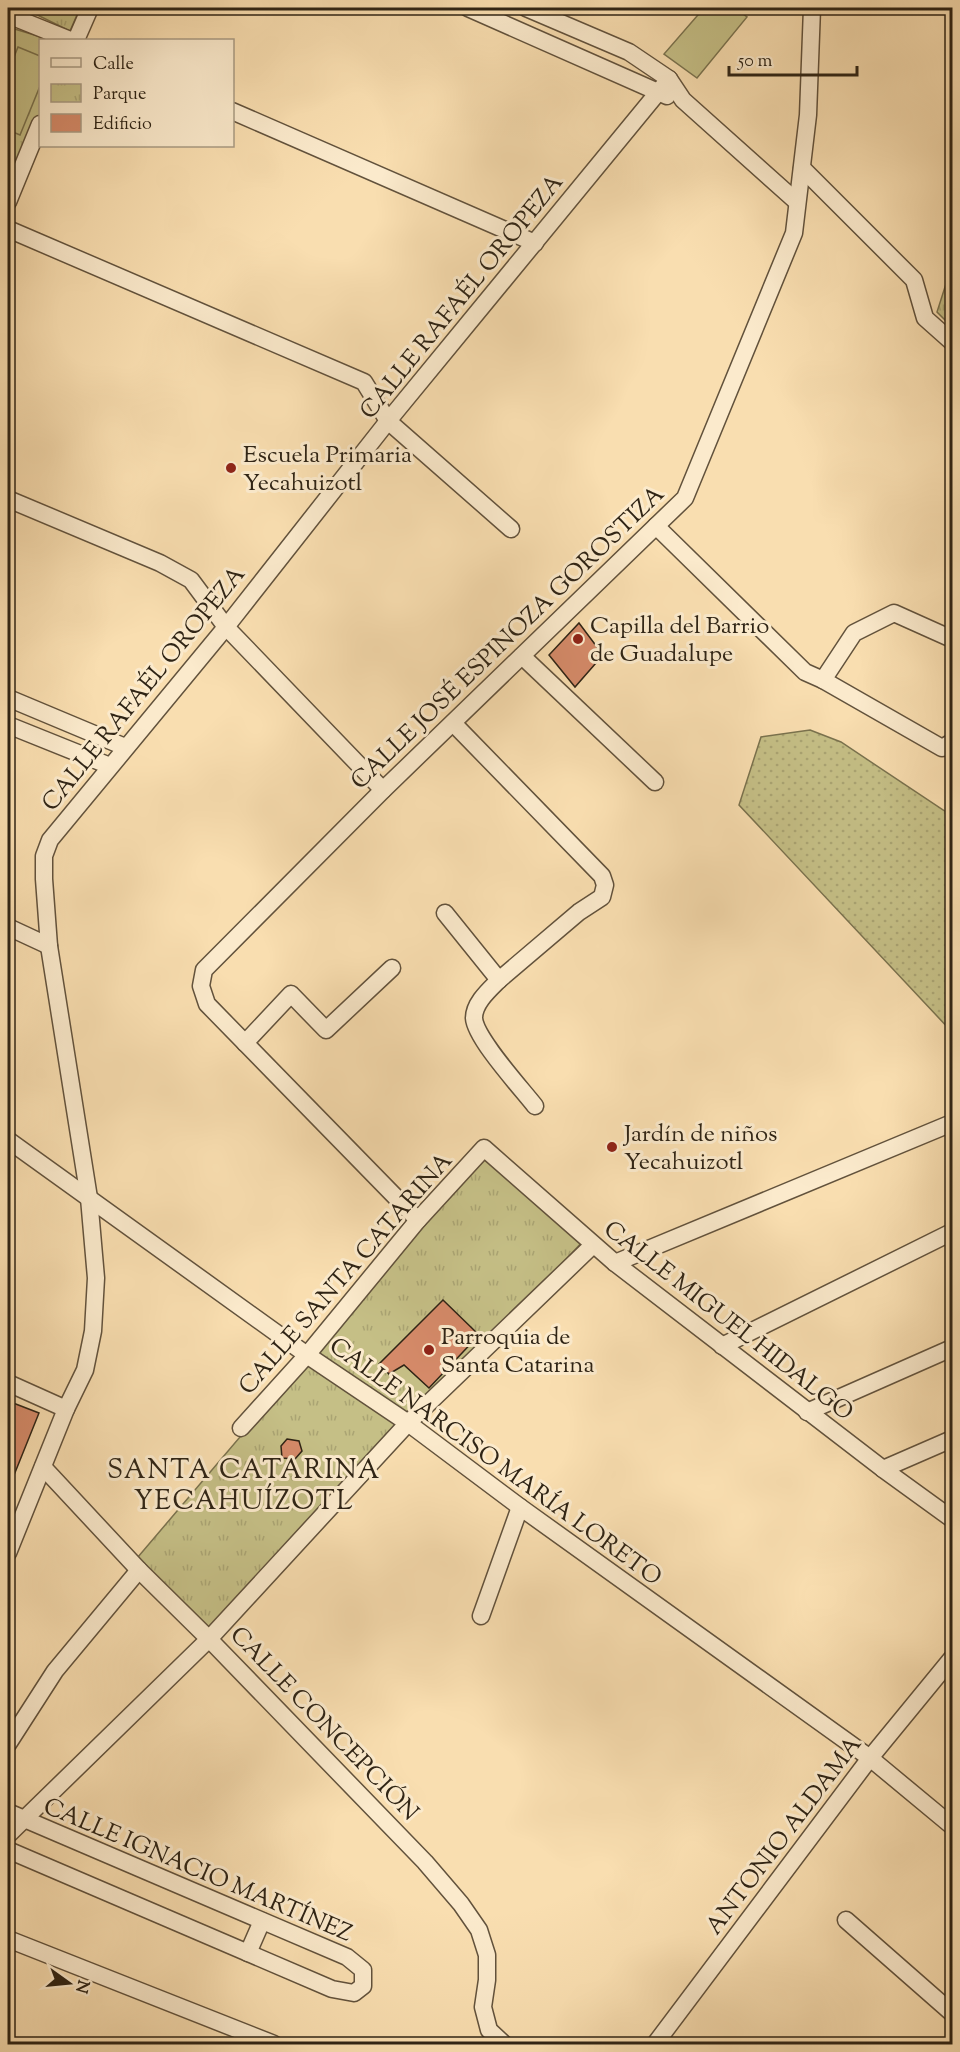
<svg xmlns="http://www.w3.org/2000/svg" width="960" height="2052" font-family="'Sorts Mill Goudy',serif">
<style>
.grass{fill:url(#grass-dots);stroke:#7a724e;stroke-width:1.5}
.park{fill:url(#park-tufts);stroke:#7a724e;stroke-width:1.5}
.pitch{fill:#c5bf86;stroke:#7a724e;stroke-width:1.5}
.building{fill:#d58a69;stroke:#2f2415;stroke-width:1.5}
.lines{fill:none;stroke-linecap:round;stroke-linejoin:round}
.minor-casing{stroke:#62523c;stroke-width:19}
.minor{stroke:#fbeacc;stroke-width:16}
.poi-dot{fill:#8f2418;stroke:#fbeacc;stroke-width:2}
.labels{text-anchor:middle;stroke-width:6;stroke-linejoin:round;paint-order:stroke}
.street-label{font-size:24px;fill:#2f2415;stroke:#fbeacc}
.poi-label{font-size:24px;fill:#2f2415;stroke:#fbeacc;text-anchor:start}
.quarter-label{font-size:27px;letter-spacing:1.5px;fill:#2f2415;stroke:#fbeacc}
</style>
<defs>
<pattern id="grass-dots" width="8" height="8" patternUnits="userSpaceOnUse" patternTransform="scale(1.5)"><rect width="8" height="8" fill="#c5bf86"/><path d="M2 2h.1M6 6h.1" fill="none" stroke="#aaa473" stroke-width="1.8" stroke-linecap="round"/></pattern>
<pattern id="park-tufts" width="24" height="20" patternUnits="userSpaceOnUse" patternTransform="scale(1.5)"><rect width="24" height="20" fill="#c5bf86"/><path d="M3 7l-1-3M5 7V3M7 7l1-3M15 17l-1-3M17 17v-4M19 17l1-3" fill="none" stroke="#aaa473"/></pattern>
</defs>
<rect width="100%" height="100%" fill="#f9deb0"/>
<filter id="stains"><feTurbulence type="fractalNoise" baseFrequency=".00333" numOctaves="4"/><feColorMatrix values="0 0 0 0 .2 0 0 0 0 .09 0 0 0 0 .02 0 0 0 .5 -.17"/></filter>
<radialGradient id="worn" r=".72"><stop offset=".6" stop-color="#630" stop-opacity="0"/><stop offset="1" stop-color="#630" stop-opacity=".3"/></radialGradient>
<!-- grass -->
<polygon class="grass" points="810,730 841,742 952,816 952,1032 739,805 761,737"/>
<!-- park -->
<g class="park">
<polygon points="23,8 80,8 70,31"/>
<polygon points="8,27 51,40 40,40 40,124 8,202"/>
<polygon points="952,265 952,327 937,312"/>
<polygon points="485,1149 585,1239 410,1427 311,1357"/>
<polygon points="308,1357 406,1427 202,1638 132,1564"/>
</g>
<!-- pitch -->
<g class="pitch">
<polygon points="704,8 735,8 747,17 697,78 664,54"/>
<polygon points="18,47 40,56 40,86 20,135 8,130 8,72"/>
</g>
<!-- building -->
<g class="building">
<polygon points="579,623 603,655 575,687 549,655"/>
<polygon points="443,1300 479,1335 429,1388 404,1365 389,1374 379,1364"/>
<polygon points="8,1401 39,1413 8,1490"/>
<polygon points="287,1439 299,1441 302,1451 295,1459 282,1458 281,1446"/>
</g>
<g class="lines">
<defs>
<g id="minor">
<polyline points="468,8 667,96"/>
<polyline points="526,8 629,52 669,79 683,100 797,202"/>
<polyline points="8,15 70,40"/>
<polyline points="76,40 90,8"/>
<polyline points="232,111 535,243"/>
<polyline points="802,168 914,280 925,318 952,342"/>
<polyline points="8,202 40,124"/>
<polyline points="8,229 364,382 388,421 511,529"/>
<polyline points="8,499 160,563 191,580 226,627 383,790"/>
<polyline points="656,526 805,672 823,680 942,748 952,742"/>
<polyline points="522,656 655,782"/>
<polyline points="823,680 854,633 894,613 952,639"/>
<polyline points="8,698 125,747"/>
<polyline points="8,725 110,766"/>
<polyline points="445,913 499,980 579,912 602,897 605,885 602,876 453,723"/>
<polyline points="8,927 49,946"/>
<path d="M 499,980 C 489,990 474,1003 474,1018 C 475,1038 521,1088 535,1106"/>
<polyline points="245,1043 291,994 326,1030 392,968"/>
<polyline points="8,1140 307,1355 408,1423 520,1507 870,1758 952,1826"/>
<polyline points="418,1220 207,1004 201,986 204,970 383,790 685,498 794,233 808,115 812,8"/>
<polyline points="615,1263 952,1123"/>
<polyline points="722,1346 952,1232"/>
<polyline points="8,1383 66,1409"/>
<polyline points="807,1412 952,1348"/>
<polyline points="241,1428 307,1355 418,1220 484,1148 615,1263 883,1469 952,1519"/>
<polyline points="43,1467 139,1570 209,1639 425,1862 461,1904 479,1930 487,1955 487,1980 483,2007 489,2030 504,2044"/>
<polyline points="883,1469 952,1439"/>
<polyline points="8,1553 66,1409 85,1370 93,1331 96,1278 89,1198 49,946 44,879 44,856 50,840 226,627 388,421 669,79"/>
<polyline points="481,1616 520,1507"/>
<polyline points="8,1744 55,1671 139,1570"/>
<polyline points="8,1812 347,1957 363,1970 363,1986 354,1993 332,1989 8,1850"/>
<polyline points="8,1835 209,1639 408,1423 593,1245"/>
<polyline points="846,1920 952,2013"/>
<polyline points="8,1939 274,2044"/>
<polyline points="248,1953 262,1921"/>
<polyline points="655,2044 870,1758 952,1658"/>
</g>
</defs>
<!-- minor casing -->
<use href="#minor" class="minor-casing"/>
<!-- minor -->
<use href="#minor" class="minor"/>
</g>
<!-- markers -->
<g class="poi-dot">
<circle cx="231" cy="468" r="6"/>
<circle cx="578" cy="639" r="6"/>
<circle cx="612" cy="1147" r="6"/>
<circle cx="429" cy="1350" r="6"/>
</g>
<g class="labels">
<!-- street labels -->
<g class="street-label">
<text transform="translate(461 296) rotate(-51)" y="8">CALLE RAFAÉL OROPEZA</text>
<text transform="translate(507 637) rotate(-44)" y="8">CALLE JOSÉ ESPINOZA GOROSTIZA</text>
<text transform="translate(143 688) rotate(-51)" y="8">CALLE RAFAÉL OROPEZA</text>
<text transform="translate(345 1273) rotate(-49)" y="8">CALLE SANTA CATARINA</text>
<text transform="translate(729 1320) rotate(38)" y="8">CALLE MIGUEL HIDALGO</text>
<text transform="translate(496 1461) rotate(36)" y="8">CALLE NARCISO MARÍA LORETO</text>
<text transform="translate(325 1723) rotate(46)" y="8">CALLE CONCEPCIÓN</text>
<text transform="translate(783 1835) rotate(-53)" y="8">ANTONIO ALDAMA</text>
<text transform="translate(198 1869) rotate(23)" y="8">CALLE IGNACIO MARTÍNEZ</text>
</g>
<!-- poi labels -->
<g class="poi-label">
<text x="243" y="462">Escuela Primaria<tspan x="243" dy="28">Yecahuizotl</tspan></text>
<text x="590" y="633">Capilla del Barrio<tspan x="590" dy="28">de Guadalupe</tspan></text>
<text x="624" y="1141">Jardín de niños<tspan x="624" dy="28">Yecahuizotl</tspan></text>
<text x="441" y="1344">Parroquia de<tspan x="441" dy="28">Santa Catarina</tspan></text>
</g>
<!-- quarter labels -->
<g class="quarter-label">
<text x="244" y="1478">SANTA CATARINA<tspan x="244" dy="31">YECAHUÍZOTL</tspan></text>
</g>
</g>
<!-- margin -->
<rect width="960" height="2052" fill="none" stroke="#f9deb0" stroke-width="30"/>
<rect x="9" y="9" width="942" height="2034" fill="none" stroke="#2f2415" stroke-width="3"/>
<rect x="15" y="15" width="930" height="2022" fill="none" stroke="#2f2415" stroke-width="1.5"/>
<!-- legend -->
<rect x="39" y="39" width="195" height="108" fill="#fbeacc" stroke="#a99b83" stroke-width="1.5"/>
<rect x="51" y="58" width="30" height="9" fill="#fbeacc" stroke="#a99b83" stroke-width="1.5"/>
<text x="93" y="69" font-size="18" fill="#2f2415">Calle</text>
<rect x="51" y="84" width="30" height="18" fill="url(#park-tufts)" stroke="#a99b83" stroke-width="1.5"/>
<text x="93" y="99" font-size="18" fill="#2f2415">Parque</text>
<rect x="51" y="114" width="30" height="18" fill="#d58a69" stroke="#a99b83" stroke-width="1.5"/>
<text x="93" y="129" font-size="18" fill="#2f2415">Edificio</text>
<!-- north arrow -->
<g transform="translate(69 1983) rotate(105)" stroke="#fbeacc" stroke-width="4.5" paint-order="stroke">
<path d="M0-4.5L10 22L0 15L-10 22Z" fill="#2f2415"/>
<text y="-9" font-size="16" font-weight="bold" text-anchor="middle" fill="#2f2415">N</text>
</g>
<!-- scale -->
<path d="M729 66v9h128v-9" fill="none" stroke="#2f2415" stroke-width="3"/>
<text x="738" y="66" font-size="18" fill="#2f2415" stroke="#fbeacc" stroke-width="4.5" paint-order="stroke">50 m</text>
<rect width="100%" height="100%" filter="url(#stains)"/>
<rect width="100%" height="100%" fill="url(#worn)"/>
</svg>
